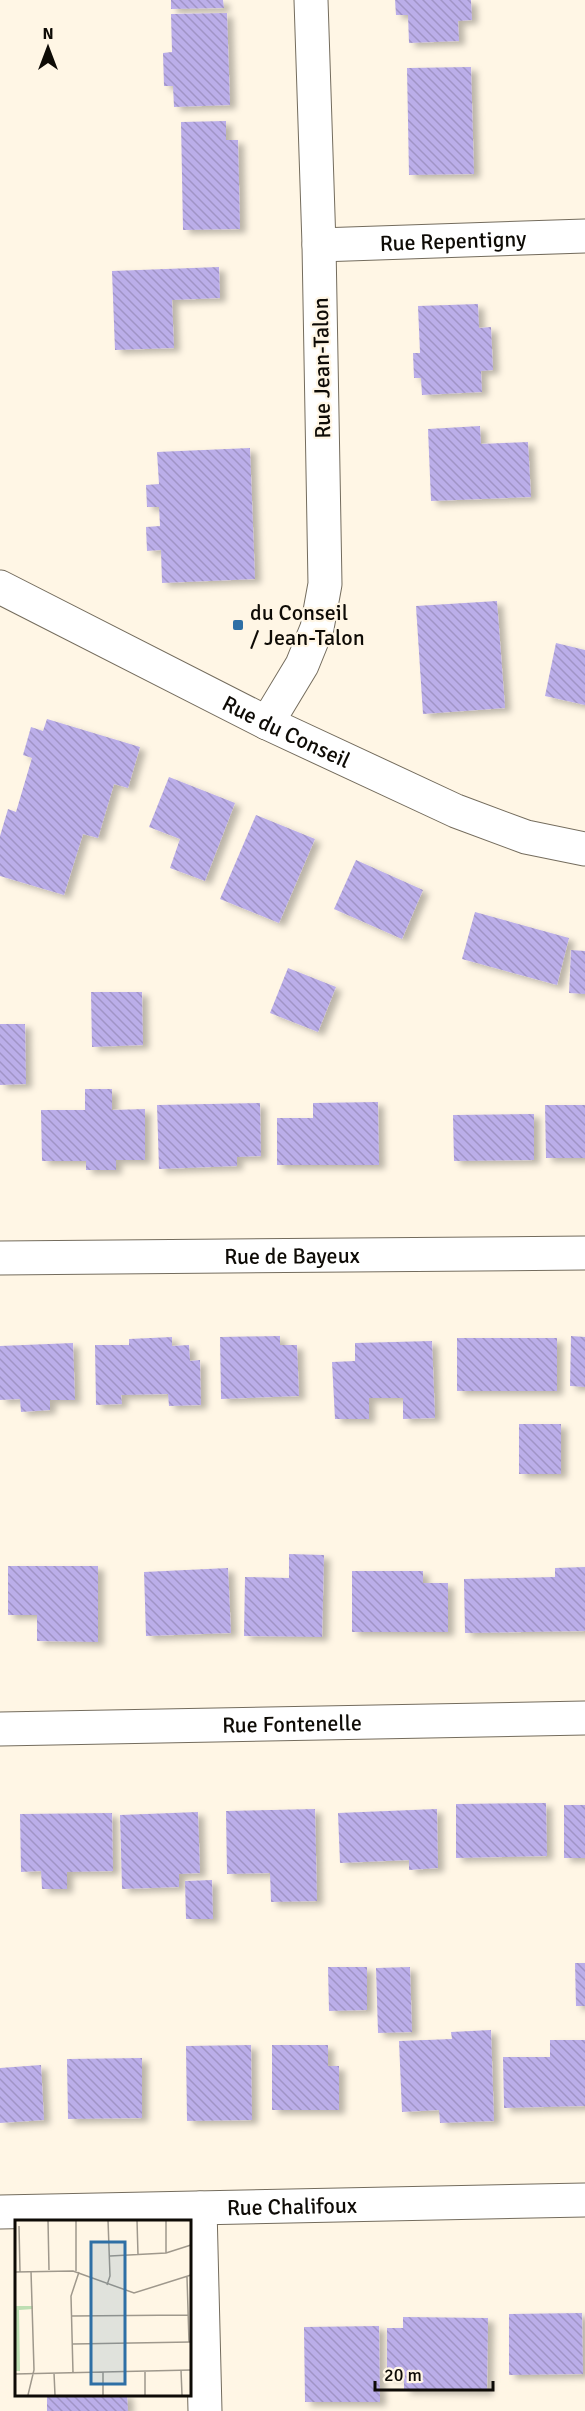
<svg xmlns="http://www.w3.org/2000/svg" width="585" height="2411" font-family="Signika,sans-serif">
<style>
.building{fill:url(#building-back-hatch);filter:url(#shadow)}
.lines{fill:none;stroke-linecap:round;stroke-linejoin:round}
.minor-casing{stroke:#746c5d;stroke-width:35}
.tertiary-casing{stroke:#746c5d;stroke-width:35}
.minor{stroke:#fff;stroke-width:33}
.tertiary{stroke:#fff;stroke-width:33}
.poi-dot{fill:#2e6fa5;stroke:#fff6e5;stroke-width:2}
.labels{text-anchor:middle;stroke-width:4.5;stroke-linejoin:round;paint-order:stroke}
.street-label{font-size:22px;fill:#0e0b06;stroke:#fff6e5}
.poi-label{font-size:22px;fill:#0e0b06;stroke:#fff6e5;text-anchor:start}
.inset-road{fill:none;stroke:#9f988c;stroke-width:1.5}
.view{fill:#2e6fa5;fill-opacity:0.15;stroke:#2e6fa5;stroke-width:3}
.inset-edge{fill:none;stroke:#0e0b06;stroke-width:3}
</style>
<defs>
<pattern id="building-back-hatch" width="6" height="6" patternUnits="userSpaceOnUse" patternTransform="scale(1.5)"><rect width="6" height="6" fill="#bbaee9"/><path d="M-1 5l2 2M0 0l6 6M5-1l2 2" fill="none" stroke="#a094c6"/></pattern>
<filter id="shadow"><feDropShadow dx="6" dy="4" stdDeviation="3" flood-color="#0004"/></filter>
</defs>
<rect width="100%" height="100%" fill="#fff6e5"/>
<!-- building -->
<g class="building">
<polygon points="171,0 223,0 224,8 171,9"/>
<polygon points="395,0 471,0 472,20 458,21 459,41 409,43 408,15 396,15"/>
<polygon points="227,13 230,105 174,107 173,86 164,86 163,53 172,52 171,14"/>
<polygon points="471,67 474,174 409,175 407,68"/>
<polygon points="226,121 226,140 238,140 240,229 183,230 181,122"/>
<polygon points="219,267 220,298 172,300 174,348 115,350 112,271"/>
<polygon points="478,304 479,328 491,327 493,370 481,371 482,392 422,395 421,378 414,378 413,353 420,353 418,306"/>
<polygon points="480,426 481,444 528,442 531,497 431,501 428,429"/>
<polygon points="250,448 255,579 162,583 161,550 147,551 146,527 160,526 159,507 147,507 146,485 159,484 157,452"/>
<polygon points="497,601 505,708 423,714 416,606"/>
<polygon points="556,643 585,650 585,705 545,696"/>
<polygon points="47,719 140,747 128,788 114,784 98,838 83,834 64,895 0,876 0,836 8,809 16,812 32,758 23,755 31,727 43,731"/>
<polygon points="169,777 235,803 205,881 170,868 180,839 149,827"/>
<polygon points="256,815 315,839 279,923 220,899"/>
<polygon points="356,860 423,890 402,939 334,909"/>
<polygon points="475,912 569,938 557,985 462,959"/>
<polygon points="571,950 585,951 585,994 569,993"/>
<polygon points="288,968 336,987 318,1032 270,1013"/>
<polygon points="91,992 142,992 143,1045 92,1047"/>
<polygon points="0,1024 25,1024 26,1084 0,1085"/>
<polygon points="85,1089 112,1089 112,1110 145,1109 145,1160 116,1160 116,1170 86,1170 86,1161 42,1161 41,1110 85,1110"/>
<polygon points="378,1102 379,1165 277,1165 277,1118 313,1118 313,1103"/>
<polygon points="260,1103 261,1156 237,1157 237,1166 159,1169 157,1105"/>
<polygon points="545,1105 585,1105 585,1158 546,1158"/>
<polygon points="534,1114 534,1160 454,1161 453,1115"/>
<polygon points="280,1336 280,1345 297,1345 299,1396 221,1399 220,1337"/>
<polygon points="571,1336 585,1337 585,1387 570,1386"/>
<polygon points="172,1337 172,1346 189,1345 190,1361 200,1360 201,1405 169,1406 168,1394 121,1395 122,1404 96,1405 95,1345 129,1345 129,1339"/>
<rect x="457" y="1338" width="100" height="53"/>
<polygon points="432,1341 435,1418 403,1419 403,1398 369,1398 369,1419 335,1419 332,1362 355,1361 355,1343"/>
<polygon points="73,1343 75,1400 50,1400 50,1410 21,1412 20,1399 0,1400 0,1346"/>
<rect x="519" y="1424" width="42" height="50"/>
<polygon points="289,1554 324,1555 322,1637 244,1636 245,1577 289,1578"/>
<polygon points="8,1566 98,1566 98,1642 37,1641 37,1615 8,1615"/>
<polygon points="585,1567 585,1631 465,1633 464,1579 555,1577 555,1568"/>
<polygon points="228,1568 231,1633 146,1636 144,1572"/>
<polygon points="352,1571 423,1571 423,1583 448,1583 448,1632 352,1632"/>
<polygon points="546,1803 547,1856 456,1858 456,1804"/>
<rect x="564" y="1805" width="21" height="53"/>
<polygon points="315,1809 317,1901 271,1902 270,1873 227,1874 226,1811"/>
<polygon points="437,1809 438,1868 409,1870 409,1860 340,1863 338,1813"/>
<polygon points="198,1812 200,1873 179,1874 179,1887 122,1889 120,1815"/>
<polygon points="112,1813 113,1871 67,1872 67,1889 42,1889 41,1871 21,1872 20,1814"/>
<polygon points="212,1880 213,1919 186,1919 185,1881"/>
<polygon points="575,1963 585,1963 585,2006 576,2006"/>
<polygon points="328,1967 367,1967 367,2010 329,2011"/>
<polygon points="410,1967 412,2032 378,2033 376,1968"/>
<polygon points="491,2030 494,2121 440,2123 439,2110 402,2112 399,2041 452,2039 451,2032"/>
<polygon points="550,2040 585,2040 585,2106 504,2108 503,2057 550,2057"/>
<polygon points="251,2045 252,2120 187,2121 186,2046"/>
<polygon points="272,2045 328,2045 328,2066 339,2066 339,2110 272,2110"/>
<polygon points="142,2058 142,2118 68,2119 67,2059"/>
<polygon points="41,2065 44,2120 0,2123 0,2068"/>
<polygon points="582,2313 583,2374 509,2375 509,2314"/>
<polygon points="403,2317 488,2318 487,2391 404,2390 404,2377 387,2377 387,2328 403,2328"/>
<polygon points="379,2326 380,2402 305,2402 304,2327"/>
<polygon points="47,2394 127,2394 128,2411 47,2411"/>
</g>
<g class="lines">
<defs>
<g id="minor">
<path id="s1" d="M 319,245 L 585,236"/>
<polyline points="267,723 302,665 317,628 325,584 319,245 311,0"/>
<path id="s2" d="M 0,1258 L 585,1253"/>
<path id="s3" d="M 0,1729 L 585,1718"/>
<polyline points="200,2208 205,2411"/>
<path id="s4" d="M 0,2212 L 585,2200"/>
</g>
<g id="tertiary">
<path id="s5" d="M 0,587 L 267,723 L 456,811 L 526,837 L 585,849"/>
</g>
</defs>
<!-- minor casing -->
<use href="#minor" class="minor-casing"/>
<!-- tertiary casing -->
<use href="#tertiary" class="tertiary-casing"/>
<!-- minor -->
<use href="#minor" class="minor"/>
<!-- tertiary -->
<use href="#tertiary" class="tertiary"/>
</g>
<!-- markers -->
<rect class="poi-dot" x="232" y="619" width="12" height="12" rx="3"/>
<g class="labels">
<!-- street labels -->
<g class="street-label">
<text dy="8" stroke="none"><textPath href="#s1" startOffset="134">Rue Repentigny</textPath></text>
<text transform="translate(321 368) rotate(-91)" y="8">Rue Jean-Talon</text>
<text dy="8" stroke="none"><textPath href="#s5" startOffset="321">Rue du Conseil</textPath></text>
<text dy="8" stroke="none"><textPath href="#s2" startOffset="292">Rue de Bayeux</textPath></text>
<text dy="8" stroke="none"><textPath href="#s3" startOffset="292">Rue Fontenelle</textPath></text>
<text dy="8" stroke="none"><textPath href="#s4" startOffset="292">Rue Chalifoux</textPath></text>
</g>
<!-- poi labels -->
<g class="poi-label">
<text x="250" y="620">du Conseil<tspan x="250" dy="25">/ Jean-Talon</tspan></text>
</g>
</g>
<!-- overview -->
<g transform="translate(15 2220)">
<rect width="176" height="176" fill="#fff6e5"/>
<path d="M 0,86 L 18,86 L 18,89 L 4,90 L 5,151 L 0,151 Z" fill="#bedfb3"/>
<path class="inset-road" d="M 33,0 L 34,50M 122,0 L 123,35M 151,0 L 151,33M 4,6 L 5,52M 95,36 L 151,33 L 176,25M 61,51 L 61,0M 0,52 L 58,51 L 119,73 L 176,55M 172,57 L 174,122M 92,65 L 95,56 L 93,0M 57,96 L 173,95M 58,124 L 176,122M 166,150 L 167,175M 130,151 L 130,175M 88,152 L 88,175M 39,153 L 40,175M 58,153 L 56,76 L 64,52M 0,154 L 176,150M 13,175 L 19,150 L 16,51"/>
<path class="view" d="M 76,22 L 110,22 L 110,164 L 76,164 Z"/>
<rect width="176" height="176" class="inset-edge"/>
</g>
<!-- north arrow -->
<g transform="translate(48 48)" stroke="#fff6e5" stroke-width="4.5" paint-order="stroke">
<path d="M0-4.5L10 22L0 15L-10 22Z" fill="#0e0b06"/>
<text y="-9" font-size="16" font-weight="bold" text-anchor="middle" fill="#0e0b06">N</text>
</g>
<!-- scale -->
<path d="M375 2381v9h118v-9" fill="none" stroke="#0e0b06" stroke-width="3"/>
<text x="384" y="2381" font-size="18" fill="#0e0b06" stroke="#fff6e5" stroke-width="4.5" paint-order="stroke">20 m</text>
</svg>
